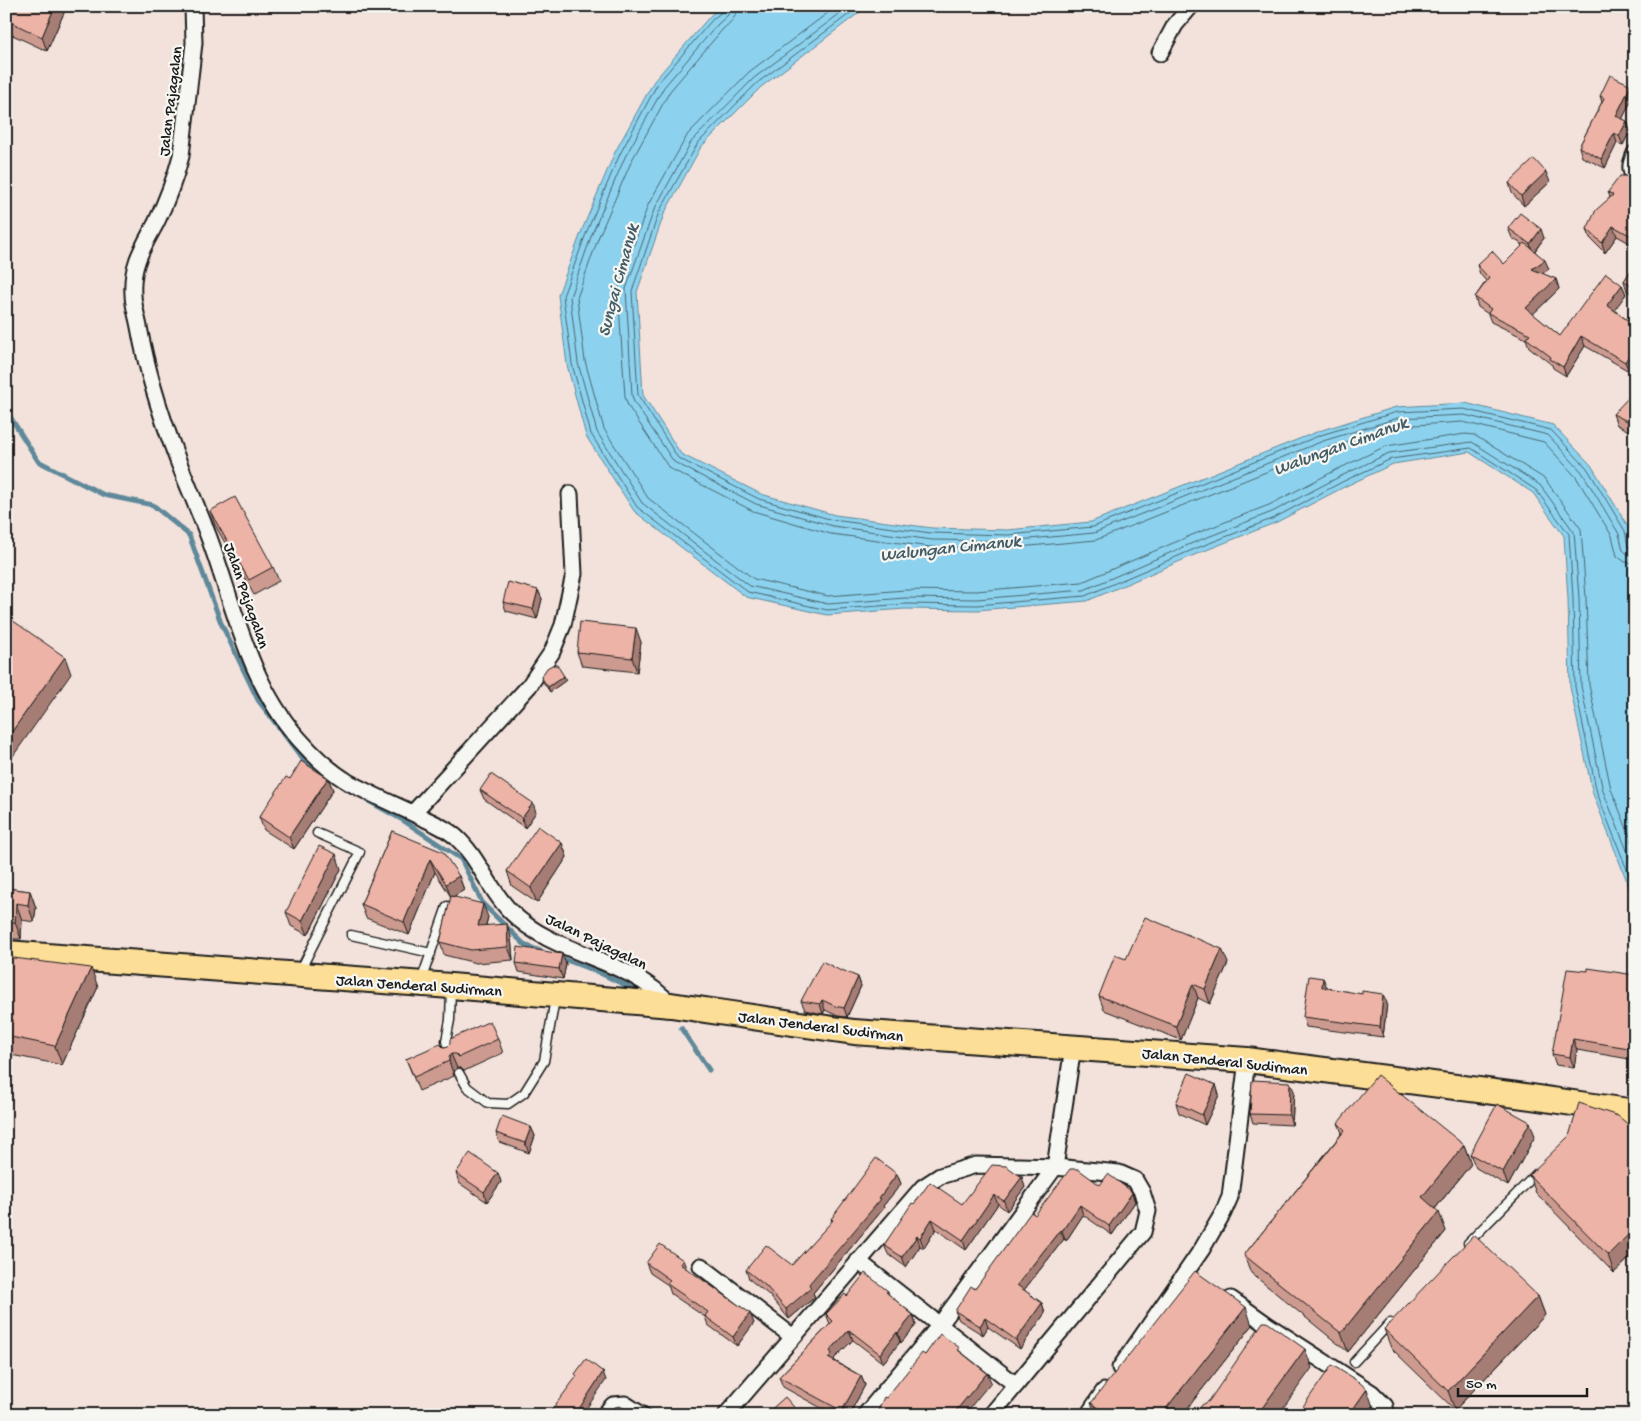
<svg xmlns="http://www.w3.org/2000/svg" width="1641" height="1421" font-family="'Gochi Hand',sans-serif">
<style>
.water{fill:#8cd2ee;stroke:#5f899a}
.lines{fill:none;stroke-linecap:round;stroke-linejoin:round}
.shore{stroke:#496570;stroke-width:1}
.stream{stroke:#5f899a;stroke-width:5}
.lane-casing{stroke:#1c1c1c;stroke-width:11}
.street-casing{stroke:#1c1c1c;stroke-width:19}
.primary-casing{stroke:#1c1c1c;stroke-width:28}
.lane{stroke:#f6f6f2;stroke-width:8}
.street{stroke:#f6f6f2;stroke-width:15}
.primary{stroke:#fdde96;stroke-width:24}
.wall{fill:#cc9a8f;stroke:#1c1c1c}
.shaded-wall{fill:#a67d74;stroke:#1c1c1c}
.building{fill:#edb3a6;stroke:#1c1c1c}
.labels{text-anchor:middle;stroke-width:4.5;stroke-linejoin:round;paint-order:stroke}
.street-label{font-size:16px;fill:#1c1c1c;stroke:#f6f6f2}
.water-label{font-size:18px;font-style:italic;fill:#435c66;stroke:#f6f6f2}
</style>
<rect width="100%" height="100%" fill="#f3e2db"/>
<filter id="ink" filterUnits="userSpaceOnUse"><feTurbulence type="fractalNoise" baseFrequency=".02" numOctaves="2"/><feDisplacementMap in="SourceGraphic" scale="10" xChannelSelector="R" yChannelSelector="G"/><feConvolveMatrix kernelMatrix="1 2 1 2 8 2 1 2 1" color-interpolation-filters="sRGB"/></filter>
<g filter="url(#ink)">
<!-- water -->
<polygon class="water" points="721,6 868,6 761,87 701,147 664,214 637,292 643,395 681,454 761,494 835,515 932,528 1008,530 1091,522 1319,431 1396,407 1465,403 1553,425 1591,465 1630,530 1635,558 1635,911 1628,884 1593,794 1570,687 1568,599 1564,536 1533,493 1469,452 1393,464 1344,487 1277,522 1199,553 1087,601 977,610 905,609 827,615 746,597 634,511 586,436 567,365 558,295 582,230 615,152 654,81 710,16"/>
<g class="lines">
<!-- shore -->
<g class="shore">
<polyline points="724,6 723,11 713,19 658,83 620,154 587,231 563,296 572,364 591,434 637,507 748,592 827,610 905,604 977,605 1085,596 1197,548 1274,518 1342,482 1391,459 1471,448 1536,490 1569,534 1573,598 1575,687 1597,793 1635,890"/>
<polyline points="730,6 728,15 718,24 664,87 625,157 592,234 570,297 578,363 597,432 642,503 750,586 828,604 905,598 977,599 1084,590 1195,542 1272,512 1339,477 1389,453 1472,442 1540,485 1574,532 1579,598 1581,686 1603,791 1635,870"/>
<path d="M 737,6 C 737,17 731,22 723,29 L 670,91 L 632,160 L 599,236 L 577,298 L 585,361 L 604,429 L 648,498 L 754,579 L 828,596 L 905,590 L 976,591 L 1082,582 L 1192,535 L 1269,505 L 1336,470 L 1386,446 L 1465,434 L 1474,435 L 1545,479 L 1581,529 L 1586,598 L 1589,685 L 1611,789 L 1635,849"/>
<polyline points="837,6 749,72 688,134 648,205 618,290 625,397 628,406 669,468 753,511 831,534 931,547 1008,548 1096,540 1326,448 1399,426 1463,422 1544,442 1576,477 1612,536 1617,556 1625,562 1635,564"/>
<polyline points="850,6 754,78 691,142 654,210 626,289 632,395 634,402 674,462 756,504 833,526 932,540 1008,541 1094,533 1323,441 1398,418 1464,415 1548,435 1582,472 1619,534 1623,550 1628,555 1635,556"/>
<polyline points="860,6 757,83 698,143 659,212 632,291 638,395 678,458 759,499 833,520 931,533 1008,535 1093,527 1321,435 1397,412 1464,409 1551,430 1587,468 1625,531 1628,547 1635,550"/>
</g>
<!-- stream -->
<g class="stream">
<polyline points="6,410 38,461 104,495 153,505 189,535 221,623 258,700 308,766 312,768"/>
<polyline points="365,799 401,819 461,859 483,904 525,945 543,952"/>
<polyline points="558,957 598,972 635,990"/>
<polyline points="681,1028 709,1070"/>
</g>
<defs>
<g id="lane">
<polyline points="351,935 431,953"/>
<polyline points="300,971 360,852 317,833"/>
<polyline points="421,981 447,906"/>
<polyline points="450,1056 446,1041 450,1020 451,988"/>
<polyline points="459,1073 467,1087 488,1103 508,1104 524,1093 544,1061 555,999"/>
<polyline points="1468,1243 1537,1173"/>
<polyline points="1354,1362 1390,1323"/>
</g>
<g id="street">
<path d="M 193,6 L 194,43 L 181,156 C 175,179 166,202 156,223 C 143,247 131,265 133,294 C 133,305 137,316 139,327 C 147,372 161,416 177,458 C 187,484 198,509 208,535 C 234,604 248,682 299,739 C 313,755 330,771 348,782 C 372,795 398,806 423,818 C 434,823 446,828 456,837 C 479,858 489,890 511,912 C 556,957 629,957 671,1005"/>
<polyline points="1160,53 1175,25 1191,6"/>
<path d="M 1635,153 C 1631,163 1628,169 1635,178"/>
<polyline points="413,813 529,686 552,652 563,625 574,574 570,494"/>
<polyline points="858,1261 1016,1385"/>
<polyline points="701,1266 793,1337"/>
<polyline points="1231,1299 1269,1326 1372,1393 1385,1406 1386,1415"/>
<polyline points="1120,1368 1202,1249 1223,1213 1230,1197 1247,1060"/>
<polyline points="604,1415 613,1405 625,1404 642,1415"/>
<polyline points="726,1415 923,1187 940,1176 976,1165 1055,1167 1119,1173 1135,1180 1142,1192 1148,1211 1143,1232 991,1415"/>
<polyline points="865,1415 939,1326 1055,1167 1073,1047"/>
<polyline points="1088,1415 1104,1391"/>
</g>
<polyline id="primary" points="6,953 451,986 671,1005 854,1032 1247,1060 1517,1095 1635,1112"/>
</defs>
<!-- lane casing -->
<use href="#lane" class="lane-casing"/>
<!-- street casing -->
<use href="#street" class="street-casing"/>
<!-- primary casing -->
<use href="#primary" class="primary-casing"/>
<!-- lane -->
<use href="#lane" class="lane"/>
<!-- street -->
<use href="#street" class="street"/>
<!-- primary -->
<use href="#primary" class="primary"/>
</g>
<!-- wall -->
<g class="wall">
<polygon points="6,6 67,6 47,51 6,32"/>
<polygon points="1631,85 1634,95 1622,119 1627,121 1630,131 1623,145 1617,143 1605,168 1582,157 1579,147 1602,102 1600,96"/>
<polygon points="1635,181 1635,246 1617,236 1605,253 1590,238 1587,229 1610,197 1608,192"/>
<polygon points="1550,182 1524,206 1512,193 1509,183"/>
<polygon points="1508,228 1544,238 1535,251 1549,269 1542,274 1556,279 1559,289 1533,314 1560,336 1622,285 1626,294 1614,310 1631,323 1635,322 1635,361 1629,371 1585,346 1566,376 1553,368 1552,365 1529,347 1526,339 1491,322 1488,314 1478,307 1475,297 1486,281 1480,274 1477,265 1504,264 1523,245 1512,238"/>
<polygon points="1635,264 1635,295 1627,291 1624,281"/>
<polygon points="1635,400 1635,434 1617,425 1613,414"/>
<polygon points="210,511 273,567 279,581 254,595 215,525"/>
<polygon points="538,590 542,599 537,619 506,611 503,602"/>
<polygon points="641,642 637,672 582,666 577,652"/>
<polygon points="564,676 566,680 550,692 543,682 541,677"/>
<polygon points="328,778 333,790 294,849 264,830 259,817 290,779"/>
<polygon points="480,790 536,812 525,828 484,799"/>
<polygon points="392,831 459,876 464,890 453,897 488,917 486,925 511,937 513,960 476,963 444,955 440,942 451,897 435,872 409,935 366,918 361,904"/>
<polygon points="562,843 567,857 537,903 512,886 507,871"/>
<polygon points="341,869 308,935 291,926 286,912"/>
<polygon points="6,888 30,891 36,908 34,922 22,920 21,939 6,939"/>
<polygon points="562,954 566,964 563,979 519,972 516,963"/>
<polygon points="6,957 98,987 62,1065 6,1054"/>
<polygon points="1126,959 1228,963 1210,1004 1198,998 1181,1040 1104,1010 1099,996"/>
<polygon points="841,971 858,977 861,986 847,1017 838,1016 825,1010 823,1014 805,1010 801,1001"/>
<polygon points="1635,975 1635,1060 1577,1050 1574,1068 1556,1065 1552,1054"/>
<polygon points="1323,978 1327,988 1387,1003 1383,1037 1306,1027 1303,1017"/>
<polygon points="498,1039 503,1053 464,1071 461,1068 457,1068 454,1071 454,1076 419,1091 406,1059 443,1047"/>
<polygon points="1216,1085 1219,1095 1205,1125 1179,1113 1176,1103"/>
<polygon points="1294,1091 1292,1125 1253,1123 1250,1114"/>
<polygon points="1338,1123 1464,1145 1471,1164 1435,1209 1446,1231 1348,1352 1251,1273 1244,1255 1342,1133"/>
<polygon points="531,1127 535,1136 529,1153 499,1142 496,1133"/>
<polygon points="1635,1130 1635,1253 1614,1273 1536,1193 1529,1175"/>
<polygon points="1535,1136 1508,1186 1476,1168 1470,1154"/>
<polygon points="456,1173 498,1173 501,1182 487,1202 459,1183"/>
<polygon points="897,1174 901,1184 883,1206 884,1208 813,1293 815,1297 789,1319 769,1295 749,1279 746,1270 792,1265 832,1222 831,1219"/>
<polygon points="1100,1185 1131,1191 1135,1202 1112,1235 1083,1215 1066,1241 1064,1239 1024,1290 1042,1303 1045,1313 1020,1349 988,1327 983,1335 959,1320 955,1311 975,1289 1035,1215"/>
<polygon points="1025,1187 1007,1211 998,1204 966,1250 936,1229 924,1248 920,1246 906,1267 888,1254 884,1245 914,1204 962,1204"/>
<polygon points="646,1263 686,1269 754,1323 737,1346 708,1325 705,1317 671,1294 668,1285 650,1273"/>
<polygon points="888,1291 889,1295 913,1315 916,1325 901,1343 900,1342 883,1363 853,1340 834,1359 835,1361 861,1376 865,1385 849,1415 834,1415 783,1387 779,1377 830,1324 826,1314 847,1296"/>
<polygon points="1538,1296 1545,1315 1455,1410 1391,1348 1384,1329"/>
<polygon points="1252,1326 1182,1415 1096,1415 1091,1403"/>
</g>
<!-- shaded-wall -->
<g class="shaded-wall">
<polygon points="55,6 67,6 47,51 42,37"/>
<polygon points="1631,85 1634,95 1619,126 1616,116"/>
<polygon points="1627,121 1630,131 1623,145 1619,136"/>
<polygon points="1614,133 1617,143 1605,168 1601,159"/>
<polygon points="1546,172 1550,182 1524,206 1521,196"/>
<polygon points="1613,226 1617,236 1605,253 1602,243"/>
<polygon points="1541,229 1544,238 1533,253 1530,244"/>
<polygon points="1545,260 1549,269 1535,279 1532,269"/>
<polygon points="1556,279 1559,289 1530,317 1526,308"/>
<polygon points="1622,285 1626,294 1611,315 1607,305"/>
<polygon points="1581,336 1585,346 1566,376 1563,367"/>
<polygon points="1635,346 1635,361 1629,371 1625,362"/>
<polygon points="538,590 542,599 537,619 533,609"/>
<polygon points="636,628 641,642 637,672 632,658"/>
<polygon points="65,657 71,674 6,766 6,740"/>
<polygon points="564,676 566,680 550,692 548,687"/>
<polygon points="328,778 333,790 294,849 289,837"/>
<polygon points="533,803 536,812 525,828 522,818"/>
<polygon points="562,843 567,857 537,903 531,888"/>
<polygon points="336,854 341,869 308,935 302,921"/>
<polygon points="430,859 435,872 409,935 404,922"/>
<polygon points="459,876 464,890 451,898 446,884"/>
<polygon points="30,891 36,908 34,922 28,905"/>
<polygon points="16,903 22,920 21,939 15,922"/>
<polygon points="483,904 488,917 482,939 478,926"/>
<polygon points="507,924 511,937 513,960 508,947"/>
<polygon points="1222,949 1228,963 1210,1004 1205,989"/>
<polygon points="562,954 566,964 563,979 559,969"/>
<polygon points="91,968 98,987 62,1065 55,1046"/>
<polygon points="858,977 861,986 847,1017 844,1008"/>
<polygon points="1323,978 1327,988 1322,987"/>
<polygon points="1193,984 1198,998 1181,1040 1176,1026"/>
<polygon points="1383,994 1387,1003 1383,1037 1380,1027"/>
<polygon points="822,1000 825,1010 823,1014 820,1004"/>
<polygon points="1573,1039 1577,1050 1574,1068 1570,1057"/>
<polygon points="451,1054 457,1068 454,1071 454,1076 449,1061 449,1056"/>
<polygon points="1290,1082 1294,1091 1292,1125 1289,1115"/>
<polygon points="1216,1085 1219,1095 1205,1125 1202,1115"/>
<polygon points="1530,1122 1535,1136 1508,1186 1503,1172"/>
<polygon points="531,1127 535,1136 529,1153 525,1143"/>
<polygon points="1464,1145 1471,1164 1429,1216 1422,1197"/>
<polygon points="498,1173 501,1182 487,1202 484,1192"/>
<polygon points="897,1174 901,1184 883,1206 884,1208 813,1293 815,1297 789,1319 786,1309 879,1198"/>
<polygon points="1022,1177 1025,1187 1007,1211 1004,1201"/>
<polygon points="1132,1193 1135,1202 1112,1235 1109,1226"/>
<polygon points="994,1195 998,1204 966,1250 963,1240"/>
<polygon points="1080,1205 1083,1215 1066,1241 1062,1231"/>
<polygon points="1439,1212 1446,1231 1348,1352 1341,1333"/>
<polygon points="932,1219 936,1229 924,1248 920,1238"/>
<polygon points="1060,1230 1064,1239 1020,1295 1017,1285"/>
<polygon points="1630,1233 1635,1246 1635,1253 1614,1273 1608,1255"/>
<polygon points="917,1236 920,1246 906,1267 902,1257"/>
<polygon points="683,1260 687,1270 680,1264"/>
<polygon points="1538,1296 1545,1315 1455,1410 1448,1391"/>
<polygon points="1042,1303 1045,1313 1020,1349 1016,1340"/>
<polygon points="1246,1307 1252,1326 1182,1415 1161,1415"/>
<polygon points="750,1313 754,1323 737,1346 733,1337"/>
<polygon points="913,1315 916,1325 901,1343 898,1333"/>
<polygon points="985,1318 988,1327 983,1335 980,1326"/>
<polygon points="849,1330 853,1340 834,1359 836,1363 828,1358 830,1351"/>
<polygon points="897,1332 900,1342 883,1363 880,1354"/>
<polygon points="1305,1349 1312,1368 1278,1415 1257,1415"/>
<polygon points="603,1372 606,1380 582,1415 575,1415"/>
<polygon points="987,1373 991,1382 964,1415 955,1415 954,1413"/>
<polygon points="861,1376 865,1385 849,1415 843,1415 842,1411"/>
<polygon points="1367,1389 1373,1407 1368,1415 1349,1415"/>
</g>
<!-- building -->
<g class="building">
<polygon points="6,6 55,6 42,37 6,20"/>
<polygon points="1610,75 1631,85 1616,116 1627,121 1619,136 1614,133 1601,159 1579,147 1604,98 1600,96"/>
<polygon points="1534,159 1546,172 1521,196 1509,183"/>
<polygon points="1620,176 1625,176 1635,181 1635,238 1613,226 1602,243 1587,229 1596,210 1613,195 1608,192"/>
<polygon points="1520,213 1541,229 1530,244 1508,228"/>
<polygon points="1525,243 1545,260 1532,269 1556,279 1526,308 1560,336 1606,273 1622,285 1607,305 1631,323 1633,321 1635,322 1635,346 1625,362 1581,336 1563,367 1550,359 1551,357 1526,338 1530,334 1488,313 1491,309 1475,297 1489,278 1477,265 1492,251 1504,264"/>
<polygon points="1635,264 1635,287 1624,281"/>
<polygon points="1629,397 1635,400 1635,427 1631,423 1613,414"/>
<polygon points="235,497 273,567 249,580 210,511"/>
<polygon points="508,582 538,590 533,609 503,602"/>
<polygon points="9,618 65,657 6,740 6,622"/>
<polygon points="580,622 636,628 632,658 577,652"/>
<polygon points="552,665 557,665 564,676 548,687 541,677 547,668"/>
<polygon points="301,761 328,778 289,837 259,817 286,777 290,779"/>
<polygon points="491,774 533,803 522,818 480,790"/>
<polygon points="538,826 562,843 531,888 507,871"/>
<polygon points="392,831 443,852 459,876 446,884 430,859 404,922 361,904"/>
<polygon points="319,846 336,854 302,921 286,912"/>
<polygon points="6,888 30,891 28,905 16,903 15,922 6,922"/>
<polygon points="451,896 483,904 478,926 507,924 508,947 471,950 440,942"/>
<polygon points="1145,917 1222,949 1205,989 1193,984 1176,1026 1099,996 1115,955 1126,959"/>
<polygon points="518,947 562,954 559,969 516,963"/>
<polygon points="6,957 91,968 55,1046 6,1036"/>
<polygon points="822,961 841,971 842,970 858,977 844,1008 835,1006 822,1000 820,1004 801,1001"/>
<polygon points="1588,968 1635,975 1635,1049 1573,1039 1570,1057 1552,1054 1567,969 1588,971"/>
<polygon points="1309,976 1323,978 1322,987 1362,994 1362,991 1383,994 1380,1027 1303,1017"/>
<polygon points="490,1021 498,1039 459,1057 456,1054 451,1054 449,1056 449,1061 414,1077 406,1059 440,1044 443,1047 447,1047 450,1044 450,1039"/>
<polygon points="1189,1073 1216,1085 1202,1115 1176,1103"/>
<polygon points="1377,1075 1464,1145 1422,1197 1439,1212 1341,1333 1244,1255 1345,1130 1338,1123"/>
<polygon points="1252,1080 1290,1082 1289,1115 1250,1114"/>
<polygon points="1579,1103 1618,1116 1635,1130 1635,1237 1630,1233 1608,1255 1529,1175 1569,1136"/>
<polygon points="1497,1104 1530,1122 1503,1172 1470,1154"/>
<polygon points="502,1116 531,1127 525,1143 496,1133"/>
<polygon points="470,1153 498,1173 484,1192 456,1173"/>
<polygon points="876,1158 897,1174 879,1198 881,1199 809,1284 811,1288 786,1309 766,1286 746,1270 766,1245 792,1265 833,1220 831,1219"/>
<polygon points="992,1165 1006,1166 1022,1177 1004,1201 994,1195 963,1240 932,1219 920,1238 917,1236 902,1257 884,1245 912,1203 914,1204 930,1182 962,1204"/>
<polygon points="1070,1169 1078,1169 1100,1185 1108,1174 1131,1191 1132,1193 1109,1226 1080,1205 1062,1231 1060,1230 1017,1285 1042,1303 1016,1340 985,1318 980,1326 955,1311 971,1286 975,1289 1031,1212 1035,1215"/>
<polygon points="1474,1235 1538,1296 1448,1391 1384,1329"/>
<polygon points="660,1244 683,1260 680,1264 750,1313 733,1337 705,1316 708,1312 667,1284 670,1280 646,1263"/>
<polygon points="1195,1271 1246,1307 1161,1415 1107,1415 1091,1403"/>
<polygon points="865,1273 888,1291 886,1292 913,1315 898,1333 897,1332 880,1354 849,1330 830,1351 832,1354 828,1358 861,1376 842,1411 779,1377 833,1321 826,1314 845,1294 847,1296"/>
<polygon points="1263,1322 1267,1322 1305,1349 1257,1415 1195,1415 1202,1405 1209,1401"/>
<polygon points="940,1334 960,1348 958,1350 987,1373 954,1413 951,1411 948,1415 876,1415 884,1397 886,1398 922,1353 925,1355"/>
<polygon points="586,1359 603,1372 575,1415 549,1415 553,1408 577,1376 575,1374"/>
<polygon points="1332,1365 1359,1382 1367,1389 1349,1415 1297,1415"/>
<polygon points="785,1397 801,1415 765,1415"/>
<polygon points="620,1406 635,1415 607,1415 615,1407"/>
</g>
</g>
<g class="labels">
<!-- street labels -->
<g class="street-label">
<text transform="translate(169 101) rotate(-83)" y="6">Jalan Pajagalan</text>
<text transform="translate(248 595) rotate(71)" y="6">Jalan Pajagalan</text>
<text transform="translate(597 940) rotate(26)" y="6">Jalan Pajagalan</text>
<text transform="translate(419 984) rotate(4)" y="6">Jalan Jenderal Sudirman</text>
<text transform="translate(821 1025) rotate(7)" y="6">Jalan Jenderal Sudirman</text>
<text transform="translate(1225 1060) rotate(6)" y="6">Jalan Jenderal Sudirman</text>
</g>
<!-- water labels -->
<g class="water-label">
<text transform="translate(617 280) rotate(-75)" y="6">Sungai Cimanuk</text>
<text transform="translate(1340 445) rotate(-20)" y="6">Walungan Cimanuk</text>
<text transform="translate(950 547) rotate(-6)" y="6">Walungan Cimanuk</text>
</g>
</g>
<!-- margin -->
<rect width="1641" height="1421" fill="none" stroke="#f6f6f2" stroke-width="25"/>
<rect x="12" y="12" width="1616" height="1396" fill="none" stroke="#1c1c1c" stroke-width="2" filter="url(#ink)"/>
<!-- scale -->
<path d="M1458 1388v8h129v-8" fill="none" stroke="#1c1c1c" stroke-width="2.5"/>
<text x="1466" y="1388" font-size="15" fill="#1c1c1c" stroke="#f6f6f2" stroke-width="4" paint-order="stroke">50 m</text>
</svg>
